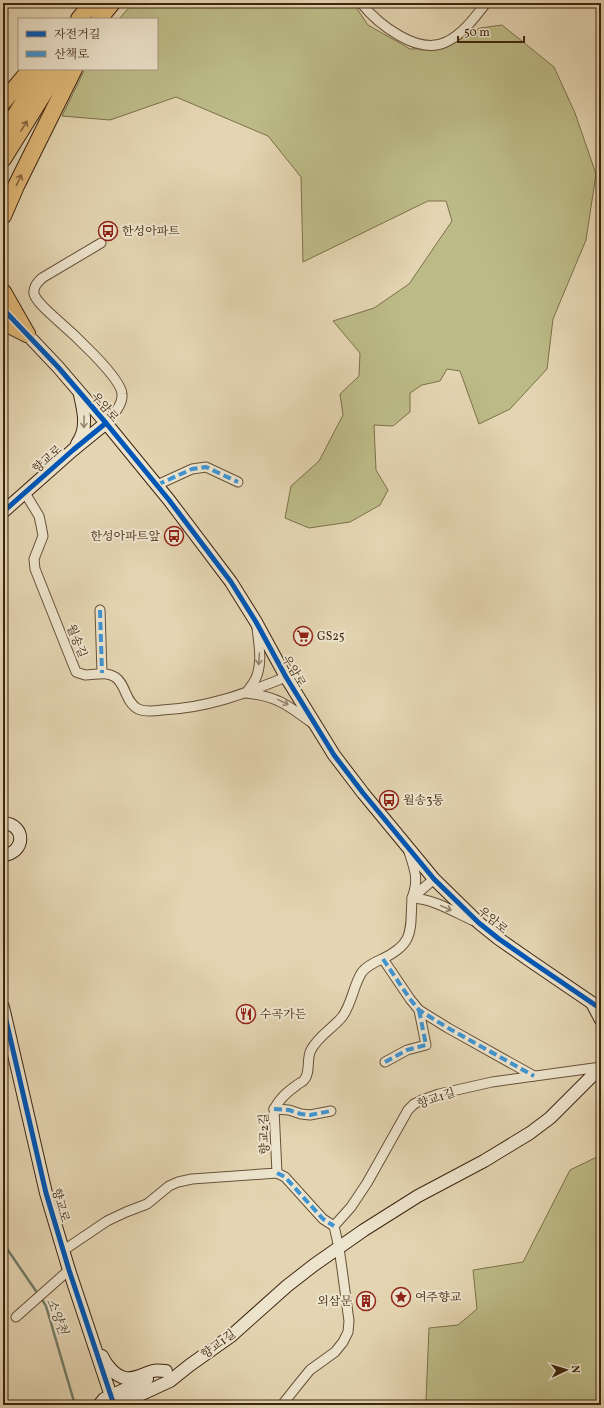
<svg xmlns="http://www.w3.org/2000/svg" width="604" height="1408" font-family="Vollkorn,'Noto Serif KR',serif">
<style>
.green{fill:#bcbb87;stroke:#7d704b}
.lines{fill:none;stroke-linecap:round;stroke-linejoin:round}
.stream{stroke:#737e6a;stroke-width:2.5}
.street-casing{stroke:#685138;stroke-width:11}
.secondary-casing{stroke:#3e250f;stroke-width:14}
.highway-casing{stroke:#3e250f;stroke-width:18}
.street{stroke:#ede4cd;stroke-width:9}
.secondary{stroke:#ede4cd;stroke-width:12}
.highway{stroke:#e2ba79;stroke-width:16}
.quiet{stroke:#3f95d2;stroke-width:4;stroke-dasharray:8 4;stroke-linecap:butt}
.cycleway-casing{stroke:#ede4cd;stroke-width:8}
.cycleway{stroke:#0057b8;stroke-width:5}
.oneway{stroke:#88683f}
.oneway2{stroke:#96846e}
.labels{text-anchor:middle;stroke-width:4;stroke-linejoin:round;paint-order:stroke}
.poi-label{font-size:12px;fill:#3e250f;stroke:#ede4cd;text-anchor:start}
.street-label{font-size:12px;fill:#3e250f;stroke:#ede4cd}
.water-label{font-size:13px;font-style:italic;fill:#544a35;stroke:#ede4cd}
</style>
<rect width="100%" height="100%" fill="#e4d5b2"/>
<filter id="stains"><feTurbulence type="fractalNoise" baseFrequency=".005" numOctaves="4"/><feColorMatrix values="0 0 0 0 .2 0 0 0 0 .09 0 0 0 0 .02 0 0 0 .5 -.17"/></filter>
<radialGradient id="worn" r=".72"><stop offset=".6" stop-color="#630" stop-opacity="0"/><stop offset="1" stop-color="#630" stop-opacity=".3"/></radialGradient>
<!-- green -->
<g class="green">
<polygon points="133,3 353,3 368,25 410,49 443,48 480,28 502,25 554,67 575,113 596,174 586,240 553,319 547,369 510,409 479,424 460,371 447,369 440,381 422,385 410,393 410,412 393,426 374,425 376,470 388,490 380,505 350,522 309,528 285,518 291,486 319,461 343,415 340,394 359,376 360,353 333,321 374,308 409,284 452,221 446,201 428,201 303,262 301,177 268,136 176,97 110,120 62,116 85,69 157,69 157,19 119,19"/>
<polygon points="601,1155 601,1405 403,1405 426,1400 429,1328 458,1325 477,1309 473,1270 523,1262 570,1170"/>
</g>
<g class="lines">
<!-- stream -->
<g class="stream">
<polyline points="3,1243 38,1294"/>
<polyline points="41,1298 46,1306 75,1405"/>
</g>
<defs>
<g id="street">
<path d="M 361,3 C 378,24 418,56 446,42 C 463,34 475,17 486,3"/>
<path d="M 101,243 L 42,278 C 37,283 33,287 34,294 C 37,303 47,310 54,317 C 69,330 121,377 122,394 C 123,406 112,415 106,423"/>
<polyline points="157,485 192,469 206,467 238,482"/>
<path d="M 25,493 L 39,516 L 41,525 L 43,536 L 34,559 L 35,569 L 76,672 C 79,673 82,674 85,675 C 96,675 105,671 115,677 C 126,684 125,702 138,709 C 145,712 155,711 162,710 C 207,708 244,694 286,677"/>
<polyline points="100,610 102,673"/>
<path d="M 257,628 C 259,645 263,664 255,680 C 252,685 249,689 246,693 C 276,696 288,705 312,723"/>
<path d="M 409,852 C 415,870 419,880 412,898 C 434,899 454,912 474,921"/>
<polyline points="383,959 410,999 419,1010 448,1028 534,1076"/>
<polyline points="385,1062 407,1050 426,1045 419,1010"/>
<polyline points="274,1109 289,1110 301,1114 310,1115 331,1111"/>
<polyline points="277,1173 285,1177 323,1219 334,1226"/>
<path d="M 64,1250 L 107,1221 L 126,1212 L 147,1204 L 169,1186 L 178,1182 L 192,1179 L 277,1173 L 274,1109 C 280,1098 287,1092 297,1085 C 299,1083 303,1082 304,1080 C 311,1072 306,1059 311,1050 C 318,1036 332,1029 342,1017 C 352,1004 353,986 362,972 C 367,966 375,962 382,959 C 415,943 410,931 412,898 L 434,879"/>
<polyline points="16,1317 69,1270"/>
<polyline points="282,1405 297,1386 310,1370 335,1352 343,1342 348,1332 349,1321 342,1269 339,1248 334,1226 351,1207 367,1183 408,1110 414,1104 422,1100 439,1094 492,1082 601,1067"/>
</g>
<g id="secondary">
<polyline points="3,309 58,367 106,423 169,500 231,582 256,622 286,677 334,755 363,793 434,879 479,923 499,939 532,962 601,1009"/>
<path d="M 77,444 C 88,429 84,412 80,395"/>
<polyline points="3,512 73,450 106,423"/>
<path d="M 3,823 C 26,824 26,853 3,855"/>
<polyline points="592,1003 601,1020"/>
<polyline points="3,1007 46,1193 69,1270 114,1405"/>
<path d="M 102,1356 C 106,1365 115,1376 125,1378 C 134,1380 145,1373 153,1371 C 157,1370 162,1371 166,1371"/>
<polyline points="99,1405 104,1399 147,1379"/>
<polyline points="118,1405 170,1381 190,1365 231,1336 287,1286 314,1265 364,1230 418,1196 484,1161 530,1133 550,1118 601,1067"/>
</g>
<g id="highway">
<polyline points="79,19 92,3"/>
<polyline points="99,19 112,3"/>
<polyline points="3,102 31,69"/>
<polyline points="3,135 44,69"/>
<polyline points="3,159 59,69"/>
<polyline points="3,216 16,186 74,69"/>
<polyline points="3,292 27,334"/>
<polyline points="3,322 27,334"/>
</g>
</defs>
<!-- street casing -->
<use href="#street" class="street-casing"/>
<!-- secondary casing -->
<use href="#secondary" class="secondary-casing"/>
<!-- highway casing -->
<use href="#highway" class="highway-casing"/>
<!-- street -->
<use href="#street" class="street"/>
<!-- secondary -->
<use href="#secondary" class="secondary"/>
<!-- highway -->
<use href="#highway" class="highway"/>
<!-- quiet -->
<g class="quiet">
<polyline points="157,485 192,469 206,467 238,482"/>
<polyline points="100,610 102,673"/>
<polyline points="383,959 410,999 419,1010 448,1028 534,1076"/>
<polyline points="385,1062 407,1050 426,1045 419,1010"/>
<polyline points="274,1109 289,1110 301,1114 310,1115 331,1111"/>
<polyline points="277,1173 285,1177 323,1219 334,1226"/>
</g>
<defs>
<g id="cycleway">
<polyline points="3,309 58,367 106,423 169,500 231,582 256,622 286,677 334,755 363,793 434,879 479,923 499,939 532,962 601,1009"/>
<polyline points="3,512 73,450 106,423"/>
<polyline points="3,1007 46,1193 69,1270 114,1405"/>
</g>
</defs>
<!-- cycleway casing -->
<use href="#cycleway" class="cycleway-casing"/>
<!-- cycleway -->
<use href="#cycleway" class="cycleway"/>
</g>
<!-- one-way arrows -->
<defs><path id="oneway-shaft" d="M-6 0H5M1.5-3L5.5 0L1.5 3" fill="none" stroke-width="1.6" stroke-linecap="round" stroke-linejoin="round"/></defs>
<g class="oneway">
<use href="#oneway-shaft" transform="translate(24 126) rotate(-58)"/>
<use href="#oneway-shaft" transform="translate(19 180) rotate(-64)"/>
</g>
<g class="oneway2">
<use href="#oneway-shaft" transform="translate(84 422) rotate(91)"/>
<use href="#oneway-shaft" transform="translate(259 659) rotate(94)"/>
<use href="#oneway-shaft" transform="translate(283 702) rotate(26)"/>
<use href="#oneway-shaft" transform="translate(446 908) rotate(24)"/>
</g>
<!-- icons -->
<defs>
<symbol id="bus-ring" viewBox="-11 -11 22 22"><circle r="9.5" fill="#ede4cd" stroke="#8f2418" stroke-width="1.5"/><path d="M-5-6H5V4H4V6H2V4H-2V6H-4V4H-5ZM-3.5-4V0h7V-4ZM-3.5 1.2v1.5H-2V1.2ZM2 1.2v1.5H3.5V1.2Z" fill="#8f2418"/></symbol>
<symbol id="supermarket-ring" viewBox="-11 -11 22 22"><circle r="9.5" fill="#ede4cd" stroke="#8f2418" stroke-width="1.5"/><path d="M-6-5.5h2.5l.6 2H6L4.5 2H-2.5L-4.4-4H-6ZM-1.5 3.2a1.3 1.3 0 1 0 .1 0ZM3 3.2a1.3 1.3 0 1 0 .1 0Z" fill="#8f2418"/></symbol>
<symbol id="restaurant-ring" viewBox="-11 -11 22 22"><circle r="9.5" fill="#ede4cd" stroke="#8f2418" stroke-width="1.5"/><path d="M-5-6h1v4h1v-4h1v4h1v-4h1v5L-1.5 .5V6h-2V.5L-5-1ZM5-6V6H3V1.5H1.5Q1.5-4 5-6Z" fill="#8f2418"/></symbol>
<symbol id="sight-ring" viewBox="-11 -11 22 22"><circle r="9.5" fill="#ede4cd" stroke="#8f2418" stroke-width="1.5"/><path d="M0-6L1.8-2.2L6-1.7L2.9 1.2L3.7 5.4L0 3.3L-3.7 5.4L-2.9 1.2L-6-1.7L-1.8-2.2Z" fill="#8f2418"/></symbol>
<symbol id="building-ring" viewBox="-11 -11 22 22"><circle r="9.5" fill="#ede4cd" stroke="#8f2418" stroke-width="1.5"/><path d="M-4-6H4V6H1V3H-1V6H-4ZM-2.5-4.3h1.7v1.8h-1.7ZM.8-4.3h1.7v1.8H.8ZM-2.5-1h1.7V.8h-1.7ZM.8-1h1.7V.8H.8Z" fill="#8f2418"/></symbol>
</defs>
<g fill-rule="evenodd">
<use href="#bus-ring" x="97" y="220" width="22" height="22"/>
<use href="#bus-ring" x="163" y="525" width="22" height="22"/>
<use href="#supermarket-ring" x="292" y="625" width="22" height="22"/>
<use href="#bus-ring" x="378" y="789" width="22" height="22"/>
<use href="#restaurant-ring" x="235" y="1003" width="22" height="22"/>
<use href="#sight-ring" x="390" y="1286" width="22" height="22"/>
<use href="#building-ring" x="355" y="1290" width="22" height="22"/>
</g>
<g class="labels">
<!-- poi labels -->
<g class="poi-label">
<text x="122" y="235">한성아파트</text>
<text x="160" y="540" text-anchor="end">한성아파트앞</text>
<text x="317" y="640">GS25</text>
<text x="403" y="804">월송3통</text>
<text x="260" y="1018">수곡가든</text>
<text x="415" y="1301">여주향교</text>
<text x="352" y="1305" text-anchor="end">외삼문</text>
</g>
<!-- street labels -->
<g class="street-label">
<text transform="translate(105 407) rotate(49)" y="4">우암로</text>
<text transform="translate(47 459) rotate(-42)" y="4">향교로</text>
<text transform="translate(77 641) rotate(68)" y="4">월송길</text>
<text transform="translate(294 671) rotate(60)" y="4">우암로</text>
<text transform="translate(493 920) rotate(40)" y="4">우암로</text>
<text transform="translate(436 1098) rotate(-19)" y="4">향교1길</text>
<text transform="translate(264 1134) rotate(-92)" y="4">향교2길</text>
<text transform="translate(61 1205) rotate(74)" y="4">향교로</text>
<text transform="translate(218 1344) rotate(-37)" y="4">향교1길</text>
</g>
<!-- water labels -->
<g class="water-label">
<text transform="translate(58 1316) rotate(69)" y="5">소양천</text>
</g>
</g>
<!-- margin -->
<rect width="604" height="1408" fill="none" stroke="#e4d5b2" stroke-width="16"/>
<rect x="4" y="4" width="596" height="1400" fill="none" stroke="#3e250f" stroke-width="2"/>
<rect x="8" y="8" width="588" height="1392" fill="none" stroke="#3e250f"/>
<!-- legend -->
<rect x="18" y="18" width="140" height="52" fill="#ede4cd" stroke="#a79881"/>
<rect x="26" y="31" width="20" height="6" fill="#0057b8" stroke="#a79881"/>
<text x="54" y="38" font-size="12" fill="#3e250f">자전거길</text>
<rect x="26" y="51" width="20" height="6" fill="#3f95d2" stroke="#a79881"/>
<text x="54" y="58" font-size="12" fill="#3e250f">산책로</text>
<!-- north arrow -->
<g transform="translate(566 1370) rotate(86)" stroke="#ede4cd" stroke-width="3" paint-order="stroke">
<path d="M0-3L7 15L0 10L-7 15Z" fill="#3e250f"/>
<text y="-6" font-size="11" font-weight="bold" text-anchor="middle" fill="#3e250f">N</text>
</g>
<!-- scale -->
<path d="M458 36v6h66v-6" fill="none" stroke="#3e250f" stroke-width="2"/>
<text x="464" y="36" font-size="12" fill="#3e250f" stroke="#ede4cd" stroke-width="3" paint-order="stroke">50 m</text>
<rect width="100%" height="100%" filter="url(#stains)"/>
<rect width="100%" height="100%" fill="url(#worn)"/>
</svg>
